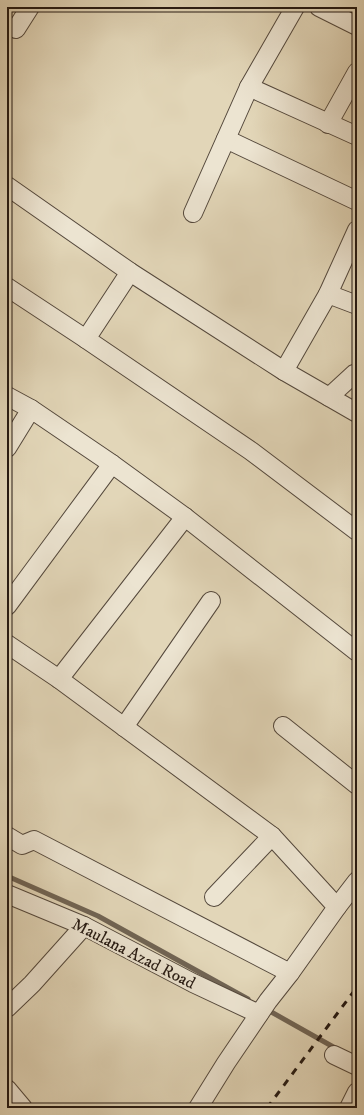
<svg xmlns="http://www.w3.org/2000/svg" width="364" height="1115" font-family="'IM FELL DW Pica',serif">
<style>
.lines{fill:none;stroke-linecap:round;stroke-linejoin:round}
.stream{stroke:#706454;stroke-width:5}
.minor-casing{stroke:#54483c;stroke-width:20}
.minor{stroke:#ece4d1;stroke-width:18}
.rail{stroke:#251912;stroke-width:3;stroke-dasharray:7 7;stroke-linecap:butt}
.labels{text-anchor:middle;stroke-width:4;stroke-linejoin:round;paint-order:stroke}
.street-label{font-size:17px;fill:#251912;stroke:#ece4d1}
</style>
<rect width="100%" height="100%" fill="#e2d6b8"/>
<filter id="stains"><feTurbulence type="fractalNoise" baseFrequency=".005" numOctaves="4"/><feColorMatrix values="0 0 0 0 .2 0 0 0 0 .09 0 0 0 0 .02 0 0 0 .5 -.17"/></filter>
<radialGradient id="worn" r=".72"><stop offset=".6" stop-color="#630" stop-opacity="0"/><stop offset="1" stop-color="#630" stop-opacity=".3"/></radialGradient>
<g class="lines">
<!-- stream -->
<g class="stream">
<polyline points="7,876 98,916 248,999"/>
<polyline points="266,1009 337,1049"/>
</g>
<defs>
<g id="minor">
<polyline points="319,7 357,26"/>
<polyline points="16,29 30,7"/>
<polyline points="249,87 357,136"/>
<polyline points="328,124 357,72"/>
<polyline points="226,139 357,201"/>
<polyline points="7,186 130,272 284,371 357,413"/>
<polyline points="193,213 249,87 295,7"/>
<polyline points="130,272 86,339 251,451 357,531"/>
<polyline points="7,287 86,339"/>
<polyline points="328,294 357,305"/>
<polyline points="284,371 328,294 357,230"/>
<polyline points="7,396 31,409"/>
<polyline points="329,397 354,374 357,373"/>
<polyline points="7,448 31,409 112,464 185,517 357,652"/>
<polyline points="7,606 112,464"/>
<polyline points="7,644 59,679 272,836 337,907 290,973 268,1001 226,1063 198,1108"/>
<polyline points="59,679 185,517"/>
<polyline points="283,726 357,785"/>
<polyline points="124,727 211,601"/>
<polyline points="7,836 22,845 34,840 290,973"/>
<polyline points="7,894 84,926 193,983 259,1014"/>
<polyline points="214,897 272,836"/>
<polyline points="337,907 357,881"/>
<polyline points="7,1008 32,984 84,926"/>
<polyline points="334,1055 357,1066"/>
<polyline points="7,1089 23,1108"/>
<polyline points="349,1108 357,1092"/>
</g>
</defs>
<!-- minor casing -->
<use href="#minor" class="minor-casing"/>
<!-- minor -->
<use href="#minor" class="minor"/>
<!-- rail -->
<polyline class="rail" points="267,1108 357,987"/>
</g>
<g class="labels">
<!-- street labels -->
<g class="street-label">
<text transform="translate(134 953) rotate(27)" y="6">Maulana Azad Road</text>
</g>
</g>
<!-- margin -->
<rect width="364" height="1115" fill="none" stroke="#e2d6b8" stroke-width="24"/>
<rect x="8" y="8" width="348" height="1099" fill="none" stroke="#251912" stroke-width="2"/>
<rect x="12" y="12" width="340" height="1091" fill="none" stroke="#251912"/>
<rect width="100%" height="100%" filter="url(#stains)"/>
<rect width="100%" height="100%" fill="url(#worn)"/>
</svg>
